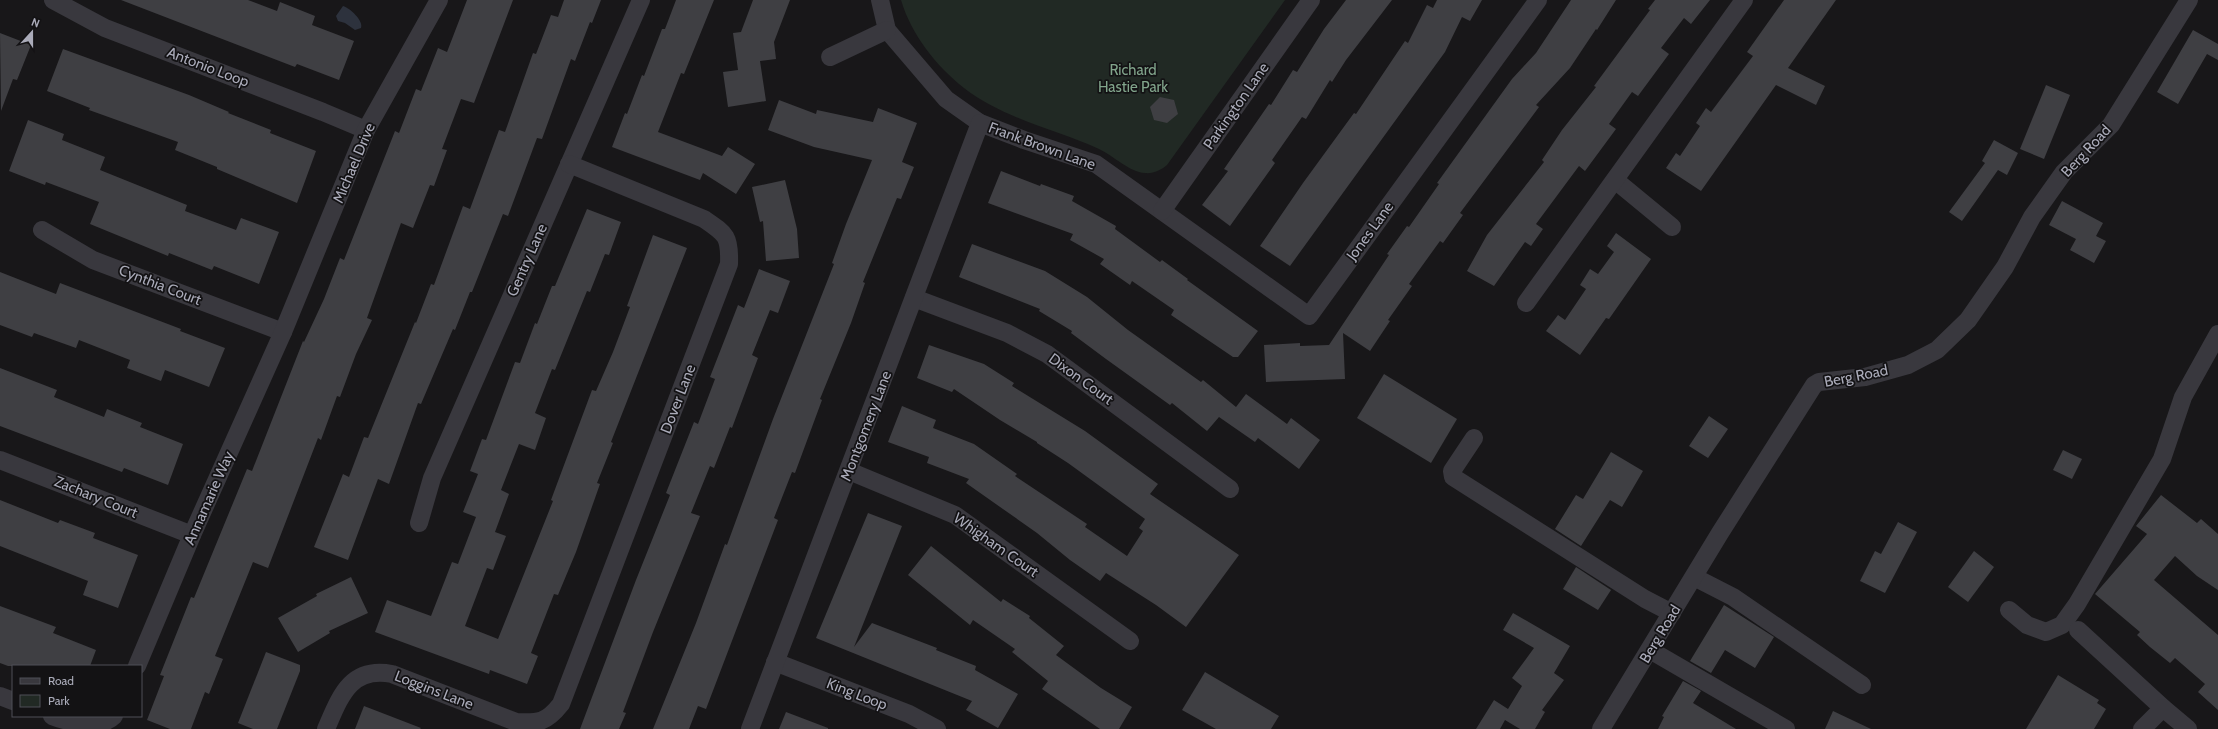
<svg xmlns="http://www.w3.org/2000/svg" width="2218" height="729" font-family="Cabin,sans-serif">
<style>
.green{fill:#212924}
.water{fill:#2d323d}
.building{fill:#3f3f43}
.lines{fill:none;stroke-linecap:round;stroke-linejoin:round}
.minor{stroke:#39383e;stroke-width:18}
.labels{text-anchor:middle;stroke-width:3.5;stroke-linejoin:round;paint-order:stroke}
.street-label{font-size:15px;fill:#aaabb9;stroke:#131214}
.park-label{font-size:15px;fill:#81a48b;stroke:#131214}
</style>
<rect width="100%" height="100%" fill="#181719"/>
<!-- green -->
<path class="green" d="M 901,0 L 1285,0 L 1167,165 C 1161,170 1153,174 1145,173 C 1129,172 1114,156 1099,149 C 1055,129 1004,119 964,88 C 936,66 911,34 901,0 Z"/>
<!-- water -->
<path class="water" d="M 343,6 C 350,8 364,21 361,28 L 355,30 L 345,23 L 338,21 L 336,16 Z"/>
<!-- building -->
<g class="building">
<polygon points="121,0 248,0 277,11 280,2 315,16 312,25 354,41 339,80 297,64 295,67"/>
<polygon points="467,0 513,0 474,103 461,99 442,149 447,150 434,186 430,185 413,228 401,223 367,318 372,320 356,354 340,397 337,396 321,440 318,438 268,568 253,562 215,656 223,659 209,694 205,692 191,729 170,729 147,720 164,676 160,675 191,597 194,598 247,469 252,471 303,341 304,342 324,299 340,258 344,260 395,131 399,133 416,89 421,91 438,48 447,52"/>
<polygon points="564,0 601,0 592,23 590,22 575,61 571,59 542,139 537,138 508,216 503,214 472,292 470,292 455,330 453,329 421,404 418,403 389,484 378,479 348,560 314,547 343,474 349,477 364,437 368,438 415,322 416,323 431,284 434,285 463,206 470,209 499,130 505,132 533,53 536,54 551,15 558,17"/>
<polygon points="676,0 714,0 684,74 681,73 658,132 722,156 728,147 755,164 736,194 703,173 700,180 612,147 625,113 627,114 642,75 644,76 662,29 665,29"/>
<polygon points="753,0 790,0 774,42 776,59 760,61 766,101 728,107 723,72 738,70 733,33 741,32"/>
<polygon points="1346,0 1392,0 1346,60 1332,82 1330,80 1306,119 1302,117 1272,160 1275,163 1230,226 1202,205 1228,171 1224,169 1269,104 1271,105 1293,70 1297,72 1324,29"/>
<polygon points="1437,0 1482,0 1470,21 1462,17 1445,52 1290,266 1260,246 1303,183 1354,113 1356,114 1405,41 1408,43 1427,5 1433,8"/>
<polygon points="1571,0 1616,0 1597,30 1596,29 1570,68 1536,105 1539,107 1460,213 1463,215 1443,243 1440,241 1409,284 1412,286 1388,320 1390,321 1370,351 1343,333 1345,379 1266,382 1264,345 1300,343 1300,346 1329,345 1389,255 1387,254 1407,226 1409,227 1439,184 1437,183 1512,79 1536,53"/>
<polygon points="1655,0 1710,0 1691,24 1684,18 1661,48 1669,54 1638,96 1632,92 1609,124 1616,129 1585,171 1579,166 1536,224 1543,229 1531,246 1525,242 1494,286 1467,271 1487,235 1544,162 1542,160 1562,130 1596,87 1594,86 1650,10 1648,9"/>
<polygon points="1784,0 1836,0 1788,68 1825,86 1816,105 1776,85 1701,191 1666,168 1676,153 1680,156 1700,126 1696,123 1706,108 1711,112 1753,56 1747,52"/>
<polygon points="2193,30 2218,44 2218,60 2207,54 2178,104 2157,92"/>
<polygon points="0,33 31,45 17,80 13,79 1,111"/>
<polygon points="63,49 189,95 229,112 228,113 271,130 270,133 316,151 297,203 217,169 217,167 175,150 178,142 89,110 90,108 47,91"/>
<polygon points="2046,85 2070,95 2044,159 2020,149"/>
<polygon points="1160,97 1174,100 1178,114 1167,123 1154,120 1150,107"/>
<polygon points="779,100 816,114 817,110 873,122 878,108 917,123 902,162 914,167 901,199 897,198 863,282 865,283 851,323 820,399 822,400 795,473 792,472 774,518 778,520 706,709 698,706 689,729 653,729 696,623 725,544 727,545 773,419 834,264 832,263 846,224 872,160 814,147 768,130"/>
<polygon points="28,120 64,134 62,140 105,157 100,170 187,205 185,211 236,230 241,218 279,232 259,284 214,266 212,270 169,253 168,256 90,224 99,202 46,182 45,185 9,171"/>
<polygon points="1994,140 2018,153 2007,175 1998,170 1962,221 1949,212 1985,163 1982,161"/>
<polygon points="1001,171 1040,186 1041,184 1074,196 1072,201 1116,226 1115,229 1160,262 1162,260 1188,279 1187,280 1258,331 1238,357 1233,357 1171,315 1174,310 1132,281 1130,285 1100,264 1104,259 1070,240 1073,234 988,203"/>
<polygon points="785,180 797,229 799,258 766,261 763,221 760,222 752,187"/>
<polygon points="2062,201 2103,223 2096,236 2106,241 2094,263 2070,250 2076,239 2049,225"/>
<polygon points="587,209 621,222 609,255 605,254 590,292 587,291 555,370 552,369 535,413 546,418 535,450 519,444 501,490 509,494 495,532 506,536 493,570 487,568 465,626 498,639 553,501 551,500 592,390 596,391 613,352 630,307 627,306 653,235 687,248 611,442 613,443 597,483 600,484 576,552 558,595 554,594 531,653 538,656 527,684 490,670 489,674 375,632 387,600 431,616 452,562 458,564 476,517 463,512 478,474 470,471 482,439 486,440 515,362 520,363 535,323 537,324 552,286 555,286"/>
<polygon points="1616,233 1651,259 1609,319 1606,318 1580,355 1546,331 1558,315 1565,320 1586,289 1580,285 1590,269 1598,274 1614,252 1607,246"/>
<polygon points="972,244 1045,271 1087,297 1128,330 1201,382 1203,380 1236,407 1246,394 1287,424 1291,418 1320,440 1299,469 1258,438 1255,442 1219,417 1207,431 1172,403 1170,405 1106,359 1071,333 1072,331 1039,311 1040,309 959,277"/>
<polygon points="759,269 790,281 778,313 770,310 752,355 758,358 732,428 730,427 714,468 710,466 691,513 700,516 653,632 623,712 626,713 619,729 580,729 636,580 670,495 666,493 694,422 698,424 715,379 710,377 726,336 738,305 744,308"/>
<polygon points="0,272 56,294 60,283 181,329 180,331 225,348 209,387 165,370 161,381 127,368 130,360 79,340 76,348 34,333 32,337 0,325"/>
<polygon points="929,345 984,364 1014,383 1012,386 1085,431 1158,484 1150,494 1239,555 1186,627 1156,605 1106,573 1100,581 1070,560 1037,533 966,483 969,479 927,463 929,457 888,442 902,406 936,420 933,428 974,444 1017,474 1015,476 1087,524 1085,527 1127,556 1143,531 1139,528 1145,519 1068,463 1037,443 1037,442 1000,420 954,389 952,392 917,378"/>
<polygon points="0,368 57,390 54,397 104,417 107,409 142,423 140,427 183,444 168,485 124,468 122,472 0,426"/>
<polygon points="1384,374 1457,419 1431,463 1357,418"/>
<polygon points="1709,416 1728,429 1708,458 1689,446"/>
<polygon points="2063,450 2082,459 2072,479 2053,470"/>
<polygon points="1611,452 1643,471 1622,507 1610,500 1581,546 1555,529 1576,495 1583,499"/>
<polygon points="2161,495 2197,523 2201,519 2218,534 2218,590 2197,576 2175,556 2154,580 2218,635 2218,710 2198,692 2205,684 2175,658 2170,663 2150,647 2137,635 2140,632 2095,594 2147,534 2136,526"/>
<polygon points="0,500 58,523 60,520 95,533 93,538 138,555 118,608 83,595 88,581 0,546"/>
<polygon points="868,513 902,526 854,647 872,623 937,648 936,650 976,666 975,670 1018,694 998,728 966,710 972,701 816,638"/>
<polygon points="1898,522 1917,532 1885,593 1860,581 1875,551 1881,554"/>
<polygon points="931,546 1001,602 1003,599 1030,616 1029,618 1064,646 1056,655 1101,688 1132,707 1119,729 1100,729 1042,689 1048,681 1012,652 1015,649 973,620 970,625 908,575"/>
<polygon points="1974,551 1994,567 1968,602 1948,587"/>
<polygon points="1576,567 1611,590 1598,610 1563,589"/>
<polygon points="351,577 368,613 329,631 330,633 298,652 278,618 317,596 316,594"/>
<polygon points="1724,605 1774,637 1755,668 1725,650 1711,673 1690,661"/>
<polygon points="0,606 56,627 53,633 96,650 90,666 8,666 0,663"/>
<polygon points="1513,613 1570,646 1554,673 1564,680 1542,710 1545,712 1535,729 1520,729 1505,720 1500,729 1476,729 1494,700 1508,709 1522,686 1512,678 1534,648 1503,630"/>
<polygon points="266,652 300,665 300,671 277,729 253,729 238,723"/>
<polygon points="1205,672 1279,716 1271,729 1216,729 1182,710"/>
<polygon points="2058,675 2099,700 2097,703 2106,709 2094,729 2026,729"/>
<polygon points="1683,681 1701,691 1693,703 1736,729 1658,729 1664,717 1662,716"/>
<polygon points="364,706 421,728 420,729 355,729"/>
<polygon points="1833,711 1871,729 1825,729"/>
<polygon points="786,712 828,728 828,729 779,729"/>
</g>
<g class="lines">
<!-- minor -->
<g class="minor">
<polyline points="53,0 105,28 323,112 366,130"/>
<polyline points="880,0 887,30 946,99 980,123 1024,140 1096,164 1309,316 1538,0"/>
<polyline points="830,57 887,30"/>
<polyline points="1615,180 1672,227"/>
<polyline points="1162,211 1311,0"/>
<polyline points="42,230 93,260 283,332"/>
<polyline points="914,298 1007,333 1047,354 1230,489"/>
<polyline points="1526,303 1744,0"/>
<polyline points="1474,438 1452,471 1453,477 1645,599 1672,613"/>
<polyline points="0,460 192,535"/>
<polyline points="849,471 955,515 1130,641"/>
<polyline points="419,523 432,478 641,0"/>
<polyline points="1694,577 1733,597 1862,685"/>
<polyline points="2009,610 2027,625 2046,632 2062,625 2077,604 2162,459 2183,397 2218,334"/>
<polyline points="2078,630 2163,708"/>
<polyline points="1650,650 1786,729"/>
<polyline points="775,662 909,714 937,729"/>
<polyline points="137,666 192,535 283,332 366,130 439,0"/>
<polyline points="0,696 13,701"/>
<path d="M 52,716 C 70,723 101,729 114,716"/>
<path d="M 326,729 C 340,697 350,666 392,674 L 516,722 C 539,723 546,723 561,704 L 729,264 C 730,236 726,234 704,219 L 569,164"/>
<polyline points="750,729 980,123"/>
<polyline points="1601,729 1720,533 1814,385 1819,382 1865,377 1908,365 1937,350 1968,320 2005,267 2032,217 2064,172 2111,125 2189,0"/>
<polyline points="2142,729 2163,708 2188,729"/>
</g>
</g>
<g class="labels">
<!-- street labels -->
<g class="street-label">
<text transform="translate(208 67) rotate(21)" y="5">Antonio Loop</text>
<text transform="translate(1236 106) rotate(-55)" y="5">Parkington Lane</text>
<text transform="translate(1042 146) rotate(20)" y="5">Frank Brown Lane</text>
<text transform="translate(2086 151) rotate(-47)" y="5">Berg Road</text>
<text transform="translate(354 163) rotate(-67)" y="5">Michael Drive</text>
<text transform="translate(1370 231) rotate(-54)" y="5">Jones Lane</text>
<text transform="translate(527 260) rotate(-66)" y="5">Gentry Lane</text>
<text transform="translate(160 285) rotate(21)" y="5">Cynthia Court</text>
<text transform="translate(1856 376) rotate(-11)" y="5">Berg Road</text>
<text transform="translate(1081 379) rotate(36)" y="5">Dixon Court</text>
<text transform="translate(678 399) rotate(-69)" y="5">Dover Lane</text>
<text transform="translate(866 426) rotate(-69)" y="5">Montgomery Lane</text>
<text transform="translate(96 497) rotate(22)" y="5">Zachary Court</text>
<text transform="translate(209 498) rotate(-66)" y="5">Annamarie Way</text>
<text transform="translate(996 545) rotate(35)" y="5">Whigham Court</text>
<text transform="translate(1660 634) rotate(-59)" y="5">Berg Road</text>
<text transform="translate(434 690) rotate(21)" y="5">Loggins Lane</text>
<text transform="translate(857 694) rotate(21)" y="5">King Loop</text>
</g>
<!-- park labels -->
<g class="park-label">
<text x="1133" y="75">Richard<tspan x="1133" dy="17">Hastie Park</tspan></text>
</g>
</g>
<!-- legend -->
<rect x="12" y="665" width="130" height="52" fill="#131214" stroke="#4f4f56"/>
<rect x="20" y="678" width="20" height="6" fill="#39383e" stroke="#4f4f56"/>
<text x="48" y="685" font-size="12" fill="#aaabb9">Road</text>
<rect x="20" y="695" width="20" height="12" fill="#212924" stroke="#4f4f56"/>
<text x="48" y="705" font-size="12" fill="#aaabb9">Park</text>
<!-- north arrow -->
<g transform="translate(32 32) rotate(21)" stroke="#131214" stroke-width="3" paint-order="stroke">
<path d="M0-3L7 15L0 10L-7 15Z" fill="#aaabb9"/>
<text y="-6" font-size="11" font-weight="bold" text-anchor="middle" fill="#aaabb9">N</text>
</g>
</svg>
